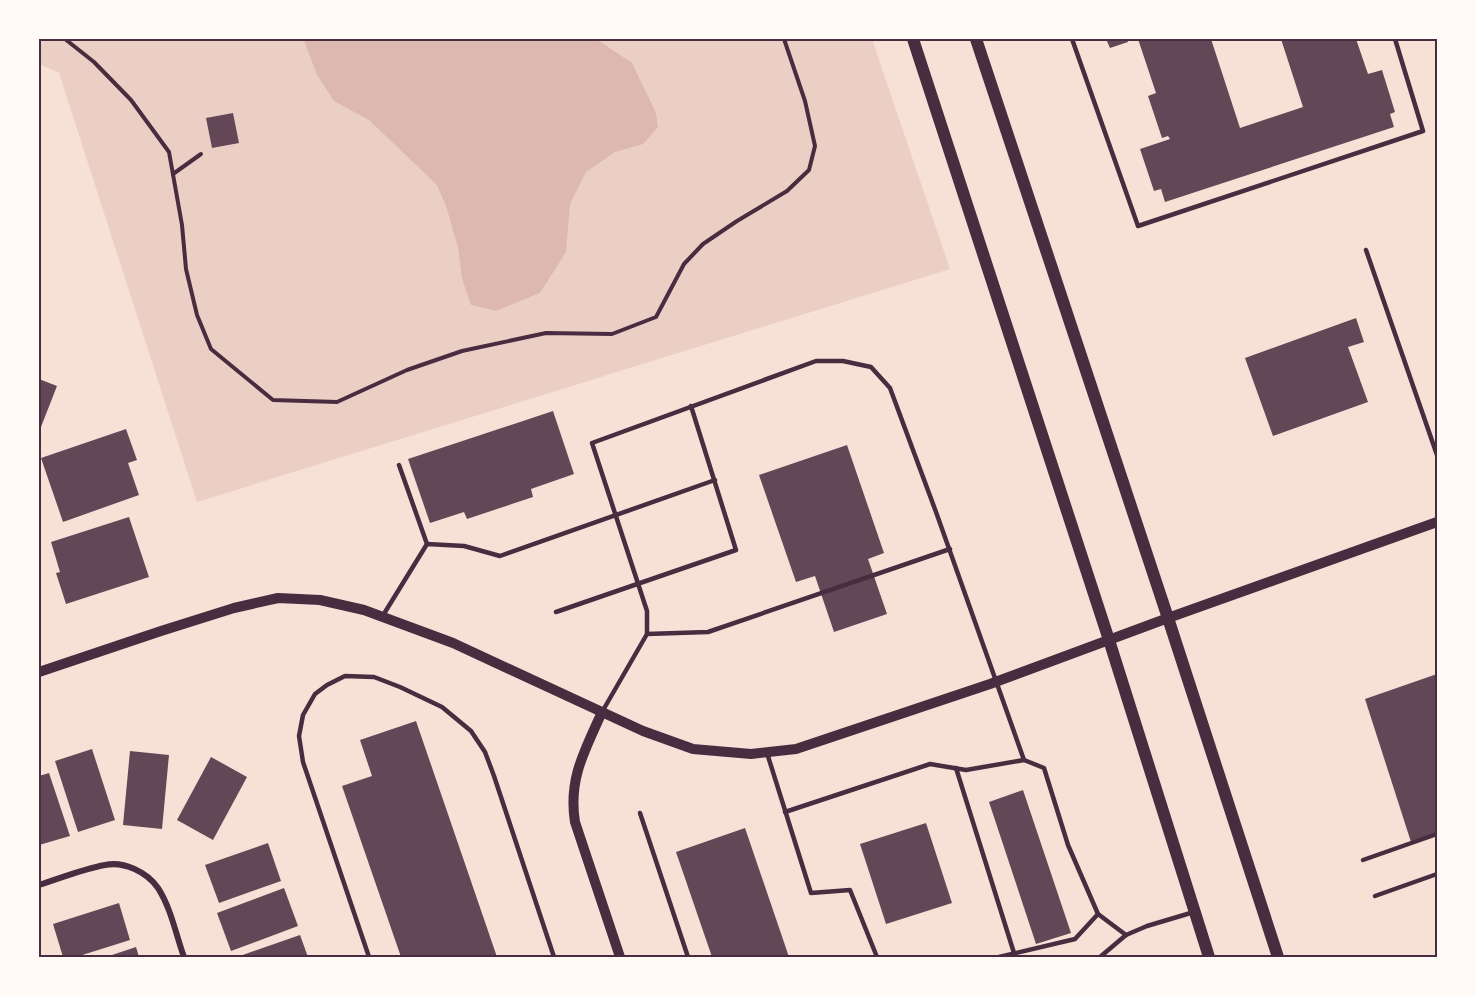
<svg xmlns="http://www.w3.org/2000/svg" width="1476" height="996" font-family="'Titillium Web',sans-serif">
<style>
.green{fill:#ebcfc5}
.water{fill:#dcb8b0}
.building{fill:#644757}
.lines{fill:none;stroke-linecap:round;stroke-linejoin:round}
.path{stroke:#4a2c40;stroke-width:4}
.service{stroke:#4a2c40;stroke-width:4.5}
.minor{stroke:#4a2c40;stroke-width:6}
.tertiary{stroke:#4a2c40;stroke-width:10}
.secondary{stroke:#4a2c40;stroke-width:12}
.neatline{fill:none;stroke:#4a2c40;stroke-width:2}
</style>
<rect width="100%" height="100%" fill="#f7e1d7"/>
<!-- green -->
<polygon class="green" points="39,39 872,39 950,269 197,502 59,73 39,64"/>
<!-- water -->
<polygon class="water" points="302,39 596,39 632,63 656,113 658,127 643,144 615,152 586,172 570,204 566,252 540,293 496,311 471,305 462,279 458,247 446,206 437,185 369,120 334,101 317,75 305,43"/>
<!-- building -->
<g class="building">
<polygon points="1106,39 1127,39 1128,42 1110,48"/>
<polygon points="1138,39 1211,39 1240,128 1303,107 1281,39 1356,39 1368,74 1382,70 1395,112 1390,114 1394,127 1165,202 1161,189 1154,191 1140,149 1170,139 1168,136 1162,138 1148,96 1156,93"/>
<polygon points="233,113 239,143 212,148 206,118"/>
<polygon points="1356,318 1364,342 1348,347 1368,402 1273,436 1245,358"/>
<polygon points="39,379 57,386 39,432"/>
<polygon points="553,411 574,474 531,489 533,497 467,519 464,512 430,523 408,459"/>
<polygon points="126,429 137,460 128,463 139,495 63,522 41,458"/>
<polygon points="847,445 884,553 868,559 887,614 834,632 815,576 796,582 759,475"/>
<polygon points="129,517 149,577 66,604 56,573 60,572 51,542"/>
<polygon points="1437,674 1437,834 1411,842 1365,699"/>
<polygon points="416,721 497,957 401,957 342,786 372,776 360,740"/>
<polygon points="92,749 115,820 78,832 55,761"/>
<polygon points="130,751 169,755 162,829 123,825"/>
<polygon points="211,757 247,777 213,840 177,820"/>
<polygon points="49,773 70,836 39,845 39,776"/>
<polygon points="1023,790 1071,933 1036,944 989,802"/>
<polygon points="926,823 952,903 886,924 860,844"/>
<polygon points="745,828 789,957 712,957 676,852"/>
<polygon points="268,843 281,881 219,903 205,865"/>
<polygon points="284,888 298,926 231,951 217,913"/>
<polygon points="119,903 130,940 76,957 63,957 53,924"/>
<polygon points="300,935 308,957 237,957"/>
<polygon points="136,947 139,957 106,957"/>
</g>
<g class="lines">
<!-- path -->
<g class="path">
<polyline points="65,39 94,62 131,100 169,152 182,225 186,269 197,315 211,349 273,400 337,402 407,370 462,351 546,333 612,334 656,317 684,264 703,244 737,221 787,191 809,170 815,146 805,101 784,39"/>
<polyline points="173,174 201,154"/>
</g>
<!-- service -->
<g class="service">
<polyline points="1072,39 1138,226 1423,131 1395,39"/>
<polyline points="1366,250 1437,455"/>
<polyline points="399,465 427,544"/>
<polyline points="556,612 736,550 691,406"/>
<polyline points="382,617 427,544 464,546 500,556 715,480"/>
<polyline points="647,634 708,632 950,549"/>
<polyline points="602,712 647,634 647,611 592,443 816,361 843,361 871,367 890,388 936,512 1024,760 1044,768 1068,845 1098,914 1126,935"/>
<polyline points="767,753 811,893 850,890 877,957"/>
<polyline points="956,768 1014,953"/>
<polyline points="785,812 930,764 966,770 1024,760"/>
<polyline points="640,813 688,957"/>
<polyline points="1363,860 1437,834"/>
<polyline points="1375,896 1437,874"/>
<polyline points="369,957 303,762 299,736 303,715 315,694 327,685 345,676 374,677 400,687 442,707 471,731 485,752 494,776 554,957"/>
<polyline points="999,957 1075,939 1098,914"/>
<polyline points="1100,957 1126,935 1147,926 1194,912"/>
</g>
<!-- minor -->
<path class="minor" d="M 39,885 C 61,878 83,869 105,865 C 124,861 147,872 158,888 C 171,908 176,935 184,957"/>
<!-- tertiary -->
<g class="tertiary">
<polyline points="39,672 161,631 234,608 278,598 320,600 364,610 453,643 643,731 693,749 751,754 796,749 990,684 1168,618 1437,522"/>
<path d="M 602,712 C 585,750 568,779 575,822 L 620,957"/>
</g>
<!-- secondary -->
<g class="secondary">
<polyline points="913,39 1109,640 1209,957"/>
<polyline points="976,39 1168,618 1278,957"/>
</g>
</g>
<!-- border -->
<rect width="1476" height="996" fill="none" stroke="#fffaf5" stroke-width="81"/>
<rect x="40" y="40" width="1396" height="916" class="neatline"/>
</svg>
